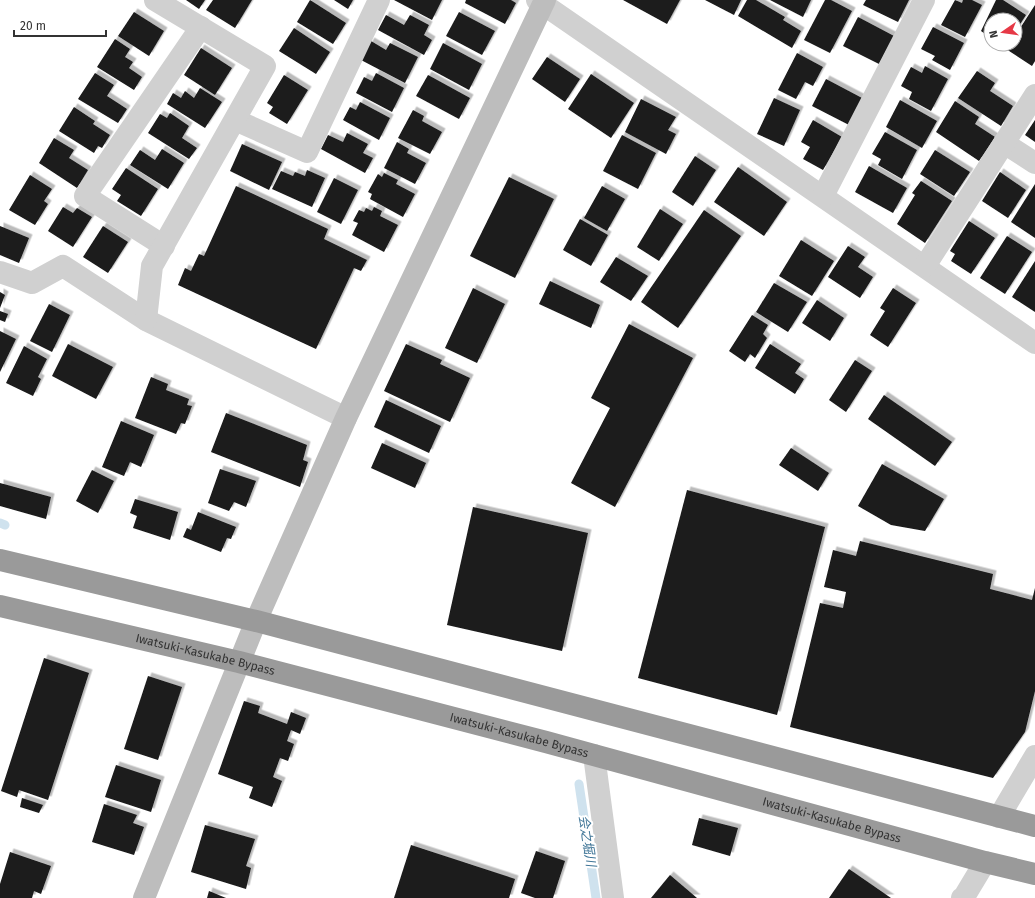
<svg xmlns="http://www.w3.org/2000/svg" width="1035" height="898" font-family="'Fira Sans','Noto Sans JP',sans-serif">
<style>
.lines{fill:none;stroke-linecap:round;stroke-linejoin:round}
.stream{stroke:#cfe2ee;stroke-width:9}
.building{fill:#1a1a1a;filter:url(#shadow)}
.street{stroke:#d0d0d0;stroke-width:22}
.secondary{stroke:#bdbdbd;stroke-width:22}
.highway{stroke:#9a9a9a;stroke-width:22}
.labels{text-anchor:middle;stroke-width:4;stroke-linejoin:round;paint-order:stroke}
.street-label{font-size:12px;fill:#333;stroke:#fff}
.water-label{font-size:13px;font-style:italic;fill:#3f7597;stroke:#fff}
</style>
<defs>
<filter id="shadow"><feDropShadow dx="3.5" dy="-3.5" stdDeviation="0" flood-color="#0004"/></filter>
</defs>
<rect width="100%" height="100%" fill="#fff"/>
<g class="lines">
<!-- stream -->
<g class="stream">
<polyline points="0,523 5,525"/>
<polyline points="579,784 596,898"/>
</g>
</g>
<!-- building -->
<g class="building">
<polygon points="186,0 205,0 199,9"/>
<polygon points="213,0 252,0 235,28 206,10"/>
<polygon points="310,0 346,23 333,44 297,22"/>
<polygon points="334,0 353,0 348,9"/>
<polygon points="394,0 442,0 432,20"/>
<polygon points="466,0 511,0 516,3 505,24 465,3"/>
<polygon points="623,0 680,0 667,24"/>
<polygon points="705,0 741,0 734,15"/>
<polygon points="747,0 756,0 785,17 783,20 801,31 792,48 738,16"/>
<polygon points="770,0 811,0 803,17"/>
<polygon points="825,0 831,0 852,11 830,53 804,40"/>
<polygon points="866,0 909,0 898,22 863,5"/>
<polygon points="955,0 962,3 963,0 972,0 982,5 965,37 941,25"/>
<polygon points="996,0 1003,0 1026,15 1015,32 1015,20 991,20 991,38 981,31"/>
<polygon points="1035,5 1035,61 1032,66 1006,49 1010,44 1015,44 1015,36"/>
<polygon points="134,12 164,31 149,56 118,36"/>
<polygon points="459,12 495,31 482,55 446,36"/>
<polygon points="386,15 404,25 410,15 429,25 424,35 432,40 424,55 378,30"/>
<polygon points="858,17 894,36 879,64 843,46"/>
<polygon points="933,27 964,43 950,70 932,60 935,56 921,49"/>
<polygon points="294,28 330,52 316,74 279,51"/>
<polygon points="115,39 130,49 125,57 133,62 129,68 142,77 134,90 97,67"/>
<polygon points="371,41 386,50 390,43 418,57 405,83 361,60"/>
<polygon points="443,43 482,64 469,90 430,69"/>
<polygon points="201,48 232,68 215,95 184,75"/>
<polygon points="797,53 823,67 813,86 805,82 796,99 778,90"/>
<polygon points="547,57 580,79 565,102 532,79"/>
<polygon points="925,66 948,79 931,111 909,99 912,92 901,86 911,67 922,73"/>
<polygon points="977,71 995,83 990,91 1013,106 1001,126 958,98"/>
<polygon points="95,73 114,85 107,96 127,109 118,123 78,99"/>
<polygon points="376,73 404,88 392,112 356,93 364,77 372,81"/>
<polygon points="591,74 634,103 611,138 568,109"/>
<polygon points="284,75 308,90 287,124 269,113 273,107 267,103"/>
<polygon points="428,75 470,98 459,119 416,96"/>
<polygon points="826,79 862,98 849,125 812,106"/>
<polygon points="200,88 222,102 205,128 167,104 173,93 181,98 185,91 194,98"/>
<polygon points="774,98 800,110 784,146 757,134"/>
<polygon points="641,99 676,117 668,130 676,134 666,154 625,132"/>
<polygon points="900,100 937,121 922,148 886,127"/>
<polygon points="955,101 979,117 975,124 995,137 979,161 936,132"/>
<polygon points="360,102 390,118 379,140 343,120 350,107 356,110"/>
<polygon points="74,107 95,121 93,124 110,135 102,148 98,146 94,153 59,131"/>
<polygon points="413,110 424,116 422,121 442,132 430,154 398,138"/>
<polygon points="170,113 189,126 182,138 197,148 189,159 148,133 160,114 167,118"/>
<polygon points="813,120 842,137 823,170 803,159 810,147 801,142"/>
<polygon points="1035,120 1035,142 1025,135"/>
<polygon points="885,132 917,150 902,179 878,165 881,159 872,154"/>
<polygon points="347,133 368,144 363,153 373,158 365,173 321,149 328,135 343,142"/>
<polygon points="622,135 656,153 638,189 603,171"/>
<polygon points="54,138 74,150 69,158 88,170 77,188 39,163"/>
<polygon points="397,142 409,149 407,153 426,163 415,184 384,168"/>
<polygon points="242,144 282,162 269,190 230,171"/>
<polygon points="162,149 184,163 168,189 130,165 140,150 155,160"/>
<polygon points="935,150 970,172 954,196 920,174"/>
<polygon points="695,156 716,170 693,206 672,192"/>
<polygon points="869,166 907,188 893,213 855,192"/>
<polygon points="738,167 787,202 764,236 714,202"/>
<polygon points="126,168 158,189 141,216 117,201 121,195 112,189"/>
<polygon points="307,170 325,178 312,207 272,189 281,171 293,176 295,172 305,176"/>
<polygon points="1000,172 1026,190 1008,218 982,201"/>
<polygon points="384,173 398,180 396,184 415,194 403,217 370,199 372,194 368,192 378,174 382,177"/>
<polygon points="30,175 52,189 44,201 48,204 35,225 9,210"/>
<polygon points="509,177 554,199 515,278 470,256"/>
<polygon points="334,178 358,190 341,224 317,212"/>
<polygon points="921,181 952,201 925,243 897,224 915,195 912,193"/>
<polygon points="1035,184 1035,238 1011,222"/>
<polygon points="236,186 328,229 324,239 367,260 361,271 354,268 316,349 178,285 185,268 191,271 199,254 204,256"/>
<polygon points="602,186 625,199 607,231 584,218"/>
<polygon points="63,207 73,213 77,208 92,217 73,247 48,231"/>
<polygon points="374,207 382,211 380,216 398,225 384,252 352,235 358,223 353,221 359,210 364,212 366,208 372,211"/>
<polygon points="660,209 683,224 659,261 637,247"/>
<polygon points="704,210 741,236 678,328 641,302"/>
<polygon points="580,219 608,235 591,266 563,250"/>
<polygon points="969,221 995,238 971,274 951,261 955,254 950,251"/>
<polygon points="0,226 29,238 19,263 0,255"/>
<polygon points="103,226 128,242 108,273 83,257"/>
<polygon points="1007,236 1032,252 1005,294 980,278"/>
<polygon points="801,240 834,261 812,296 779,276"/>
<polygon points="848,246 865,257 858,267 873,277 860,298 828,277"/>
<polygon points="616,257 648,276 631,301 600,282"/>
<polygon points="1035,261 1035,312 1012,297"/>
<polygon points="550,281 600,305 591,328 539,304"/>
<polygon points="774,283 807,302 788,332 756,312"/>
<polygon points="473,288 505,304 477,363 445,348"/>
<polygon points="893,288 916,303 888,347 870,335 885,311 880,308"/>
<polygon points="0,292 5,295 0,308"/>
<polygon points="817,300 844,318 830,341 802,323"/>
<polygon points="49,304 70,315 52,352 30,341"/>
<polygon points="0,311 8,314 5,322 0,320"/>
<polygon points="752,315 768,325 763,334 767,338 755,358 750,354 745,362 729,351"/>
<polygon points="629,324 693,358 615,507 571,483 610,408 591,398"/>
<polygon points="0,331 16,339 0,372"/>
<polygon points="68,344 113,367 96,399 52,376"/>
<polygon points="406,344 442,360 440,364 470,378 450,422 384,391"/>
<polygon points="770,344 801,364 795,373 804,379 795,394 755,368"/>
<polygon points="24,346 47,359 38,377 41,379 33,396 6,383"/>
<polygon points="855,360 872,371 846,412 829,400"/>
<polygon points="151,377 168,384 166,390 189,399 187,405 192,406 185,424 181,423 176,434 135,418"/>
<polygon points="884,395 952,442 935,466 868,419"/>
<polygon points="386,400 441,426 429,453 374,427"/>
<polygon points="226,413 307,445 303,460 308,462 300,487 211,452"/>
<polygon points="121,421 154,435 141,467 130,462 124,476 102,467"/>
<polygon points="382,443 426,463 415,488 371,468"/>
<polygon points="791,448 829,473 818,491 779,465"/>
<polygon points="882,464 944,499 925,531 891,525 858,506"/>
<polygon points="220,469 256,481 246,507 234,502 229,511 208,503"/>
<polygon points="92,470 114,481 98,513 76,501"/>
<polygon points="0,483 51,497 46,519 0,506"/>
<polygon points="687,490 825,527 777,715 638,678"/>
<polygon points="135,499 178,512 170,540 133,528 137,516 130,513"/>
<polygon points="473,507 588,533 562,651 447,625"/>
<polygon points="198,512 236,527 231,539 227,538 221,552 183,537 187,528 191,530"/>
<polygon points="860,541 993,574 990,589 1032,600 1035,588 1035,691 1025,732 993,778 790,727 820,603 843,608 846,592 824,587 833,550 856,556"/>
<polygon points="44,658 89,673 48,800 19,790 17,797 1,791"/>
<polygon points="148,676 182,687 158,760 124,749"/>
<polygon points="244,701 260,706 258,713 287,724 291,712 306,718 300,734 291,730 287,741 294,744 288,761 280,758 273,777 282,781 272,807 249,798 253,787 218,774"/>
<polygon points="116,765 161,780 151,812 105,797"/>
<polygon points="22,798 43,805 39,813 20,807"/>
<polygon points="104,804 137,815 133,823 144,827 134,855 92,842"/>
<polygon points="699,818 738,828 730,856 692,845"/>
<polygon points="205,825 255,839 246,866 251,868 246,889 191,872"/>
<polygon points="411,845 515,879 509,898 394,898"/>
<polygon points="536,851 565,861 553,898 535,898 521,893"/>
<polygon points="10,852 51,866 41,894 34,891 32,898 0,898 0,884"/>
<polygon points="849,869 891,898 829,898"/>
<polygon points="670,875 697,898 651,898"/>
<polygon points="209,891 226,898 207,898"/>
</g>
<g class="lines">
<!-- street -->
<g class="street">
<polyline points="537,0 1035,343"/>
<polyline points="235,120 307,152 379,0"/>
<polyline points="1004,143 1035,163"/>
<polyline points="823,196 924,0"/>
<polyline points="164,246 85,196 201,27"/>
<polyline points="925,266 1035,95"/>
<polyline points="0,272 32,283 63,266 146,320 346,418"/>
<polyline points="146,320 152,266 265,66 155,0"/>
<polyline points="594,755 613,898"/>
<polyline points="999,817 1035,756"/>
<polyline points="962,898 964,897 985,862"/>
</g>
<!-- secondary -->
<polyline class="secondary" points="144,898 256,621 346,418 545,0"/>
<!-- highway -->
<g class="highway">
<polyline points="0,560 256,621 1035,826"/>
<path id="s1" d="M 0,606 L 239,662 L 546,742 L 985,862 L 1035,874"/>
</g>
</g>
<g class="labels">
<!-- street labels -->
<g class="street-label">
<text dy="4" stroke="none"><textPath href="#s1" startOffset="211">Iwatsuki-Kasukabe Bypass</textPath></text>
<text dy="4" stroke="none"><textPath href="#s1" startOffset="535">Iwatsuki-Kasukabe Bypass</textPath></text>
<text dy="4" stroke="none"><textPath href="#s1" startOffset="859">Iwatsuki-Kasukabe Bypass</textPath></text>
</g>
<!-- water labels -->
<g class="water-label">
<text transform="translate(588 841) rotate(81)" y="5">会之堀川</text>
</g>
</g>
<!-- north arrow -->
<g transform="translate(1003 32) rotate(257)"><circle r="19" fill="#ffffff" stroke="#adadad"/>
<path d="M0-3L7 15L0 10L-7 15Z" fill="#e63946"/>
<text y="-6" font-size="11" font-weight="bold" text-anchor="middle" fill="#333333">N</text>
</g>
<!-- scale -->
<path d="M14 30v6h92v-6" fill="none" stroke="#333333" stroke-width="2"/>
<text x="20" y="30" font-size="12" fill="#333333" stroke="#ffffff" stroke-width="3" paint-order="stroke">20 m</text>
</svg>
